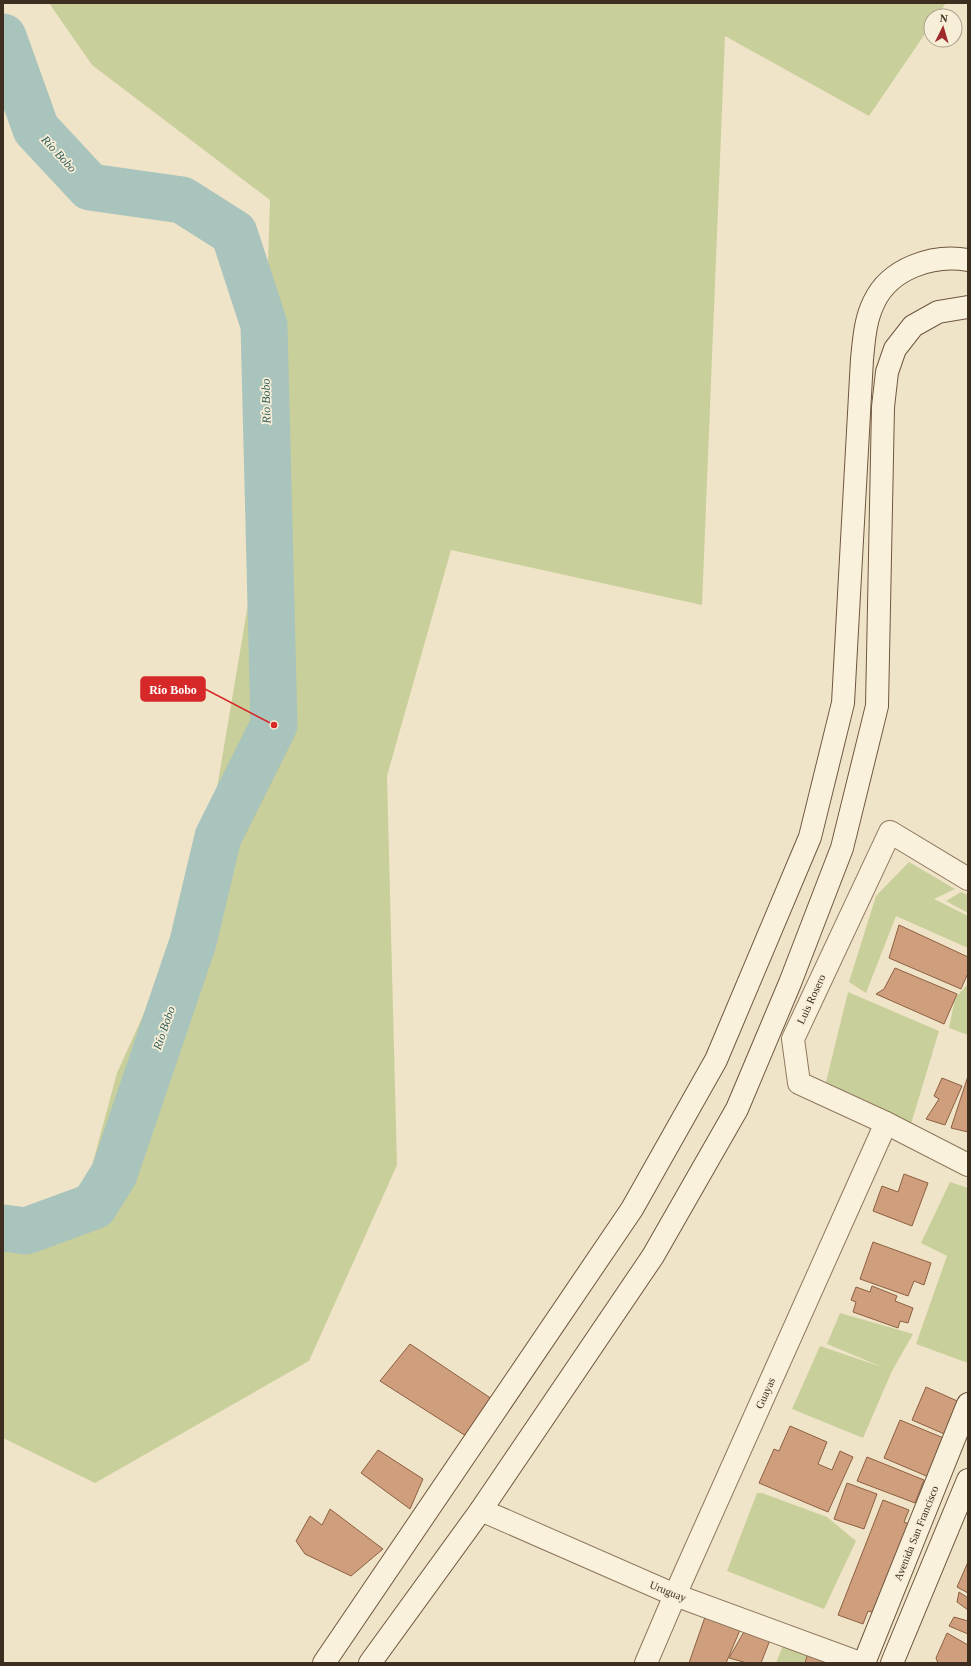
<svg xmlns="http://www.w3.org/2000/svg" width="971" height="1666" font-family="'Times New Roman',serif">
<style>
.green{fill:#c9cf9b}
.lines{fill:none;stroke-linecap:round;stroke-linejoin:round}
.river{stroke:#a9c4bc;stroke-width:47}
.building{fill:#cf9f7d;stroke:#8d5f41}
.street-casing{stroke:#8d765c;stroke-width:24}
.secondary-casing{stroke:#6f573f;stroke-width:24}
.street{stroke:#faf1dc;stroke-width:22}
.secondary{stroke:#faf1dc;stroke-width:22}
.labels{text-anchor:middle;stroke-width:3.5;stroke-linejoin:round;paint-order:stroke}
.street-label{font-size:11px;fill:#3d2e20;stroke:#f7eed8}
.water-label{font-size:12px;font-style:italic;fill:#2f5d5a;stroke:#f7eed8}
.leader{fill:none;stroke:#d62828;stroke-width:1.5}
.callout-dot{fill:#d62828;stroke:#f7eed8;stroke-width:1.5}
.callout{fill:#d62828;stroke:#d62828;stroke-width:1.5}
.callout-label{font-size:12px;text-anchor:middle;font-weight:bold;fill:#fff}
</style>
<rect width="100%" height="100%" fill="#f0e4c8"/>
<!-- green -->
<g class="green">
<polygon points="49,3 946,3 937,16 931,16 931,25 869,116 725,36 702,605 451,550 387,776 397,1165 309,1361 95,1483 3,1438 3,1238 76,1225 117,1073 200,889 259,539 270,200 92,65"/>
<polygon points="909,862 955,889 934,899 968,916 968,948 896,916 866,993 849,982 876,896"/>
<polygon points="961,892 968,895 968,913 946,901"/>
<polygon points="967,985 968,985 968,1035 949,1028 955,998"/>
<polygon points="848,992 939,1031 911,1124 826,1082"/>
<polygon points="950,1182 968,1188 968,1363 916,1344 947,1256 921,1243"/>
<polygon points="840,1313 913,1334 892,1371 863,1438 792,1409 820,1346 882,1367 827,1344"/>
<polygon points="757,1493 762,1493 827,1517 856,1541 824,1609 727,1571"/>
<polygon points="788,1633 811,1642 804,1663 776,1663"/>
</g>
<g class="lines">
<!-- river -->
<polyline class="river" points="3,37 36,129 90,187 182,200 234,233 264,325 274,725 218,837 193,942 114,1174 94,1206 26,1231 3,1228"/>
</g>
<!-- building -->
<g class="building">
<polygon points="899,925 968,957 968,973 961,989 889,958"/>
<polygon points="895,968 957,994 944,1024 876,994 884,989"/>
<polygon points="968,1076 968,1132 951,1128"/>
<polygon points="942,1078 962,1086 945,1125 926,1119 939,1099 934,1096"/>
<polygon points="904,1174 928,1183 912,1226 873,1211 882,1186 898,1192"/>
<polygon points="873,1242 931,1263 924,1285 914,1281 908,1296 860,1279"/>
<polygon points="872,1286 897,1296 895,1301 913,1308 908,1323 900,1321 898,1328 853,1312 856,1302 851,1300 856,1287 870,1292"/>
<polygon points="410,1344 495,1401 466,1436 380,1381"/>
<polygon points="926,1387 964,1404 949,1436 912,1420"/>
<polygon points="900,1420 946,1439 931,1478 884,1458"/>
<polygon points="790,1426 827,1442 818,1464 832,1470 840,1451 853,1457 828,1512 759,1483 774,1449 779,1451"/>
<polygon points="378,1450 423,1479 410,1509 361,1473"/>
<polygon points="867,1457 924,1480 915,1503 857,1481"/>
<polygon points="847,1483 877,1494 864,1529 834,1519"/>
<polygon points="883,1500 909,1510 904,1522 909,1524 874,1613 868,1611 863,1624 838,1615"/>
<polygon points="330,1509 383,1549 351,1576 305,1554 296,1541 310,1516 322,1525"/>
<polygon points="968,1562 968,1593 957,1587"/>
<polygon points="959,1592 968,1598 968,1610 957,1602"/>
<polygon points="705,1617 740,1630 726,1663 689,1663"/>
<polygon points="954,1617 968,1621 968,1634 949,1626"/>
<polygon points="745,1630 770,1640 761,1663 747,1663 729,1658"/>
<polygon points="947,1633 968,1645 968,1663 938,1663 936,1658"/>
<polygon points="808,1652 842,1663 805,1663"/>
</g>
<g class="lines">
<defs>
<g id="street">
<polyline points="968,879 890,832 793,1039 799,1083 886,1123 968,1165"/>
<polyline points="481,1510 675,1595 860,1663"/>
<polyline points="646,1663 675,1595 886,1123"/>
</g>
<g id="secondary">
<path d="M 324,1663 L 632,1209 L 716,1060 L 810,837 L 843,703 L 862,359 C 864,340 865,320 874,302 C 890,268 933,254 968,260"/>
<polyline points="370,1663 481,1510 653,1256 737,1109 790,983 842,848 877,706 883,407 887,372 895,349 913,326 938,312 968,307"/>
<polyline points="864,1663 968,1404"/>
<polyline points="892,1663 968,1480"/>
</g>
</defs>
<!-- street casing -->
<use href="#street" class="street-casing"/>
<!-- secondary casing -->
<use href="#secondary" class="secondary-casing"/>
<!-- street -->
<use href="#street" class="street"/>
<!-- secondary -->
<use href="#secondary" class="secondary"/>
</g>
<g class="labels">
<!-- street labels -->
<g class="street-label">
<text transform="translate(811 999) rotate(-65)" y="4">Luis Rosero</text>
<text transform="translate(765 1393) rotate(-66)" y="4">Guayas</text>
<text transform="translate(916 1533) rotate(-68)" y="4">Avenida San Francisco</text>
<text transform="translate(668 1591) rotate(22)" y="4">Uruguay</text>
</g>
<!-- water labels -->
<g class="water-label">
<text transform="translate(59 154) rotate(47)" y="4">Río Bobo</text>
<text transform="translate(266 401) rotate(-91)" y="4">Río Bobo</text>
<text transform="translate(164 1028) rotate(-71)" y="4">Río Bobo</text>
</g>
</g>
<!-- callouts -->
<path class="leader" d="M274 725L205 689"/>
<circle class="callout-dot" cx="274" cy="725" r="4"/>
<rect class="callout" x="141" y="677" width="64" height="24" rx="4"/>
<g class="callout-label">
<text x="173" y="694">Río Bobo</text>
</g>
<!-- border -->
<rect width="971" height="1666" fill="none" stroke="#3d2e20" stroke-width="8"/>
<!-- north arrow -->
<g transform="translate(943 28) rotate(5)"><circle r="19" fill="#f7eed8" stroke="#ada18e"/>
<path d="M0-3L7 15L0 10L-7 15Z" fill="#9e2a2b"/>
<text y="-6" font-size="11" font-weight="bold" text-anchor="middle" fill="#3d2e20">N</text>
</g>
</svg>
